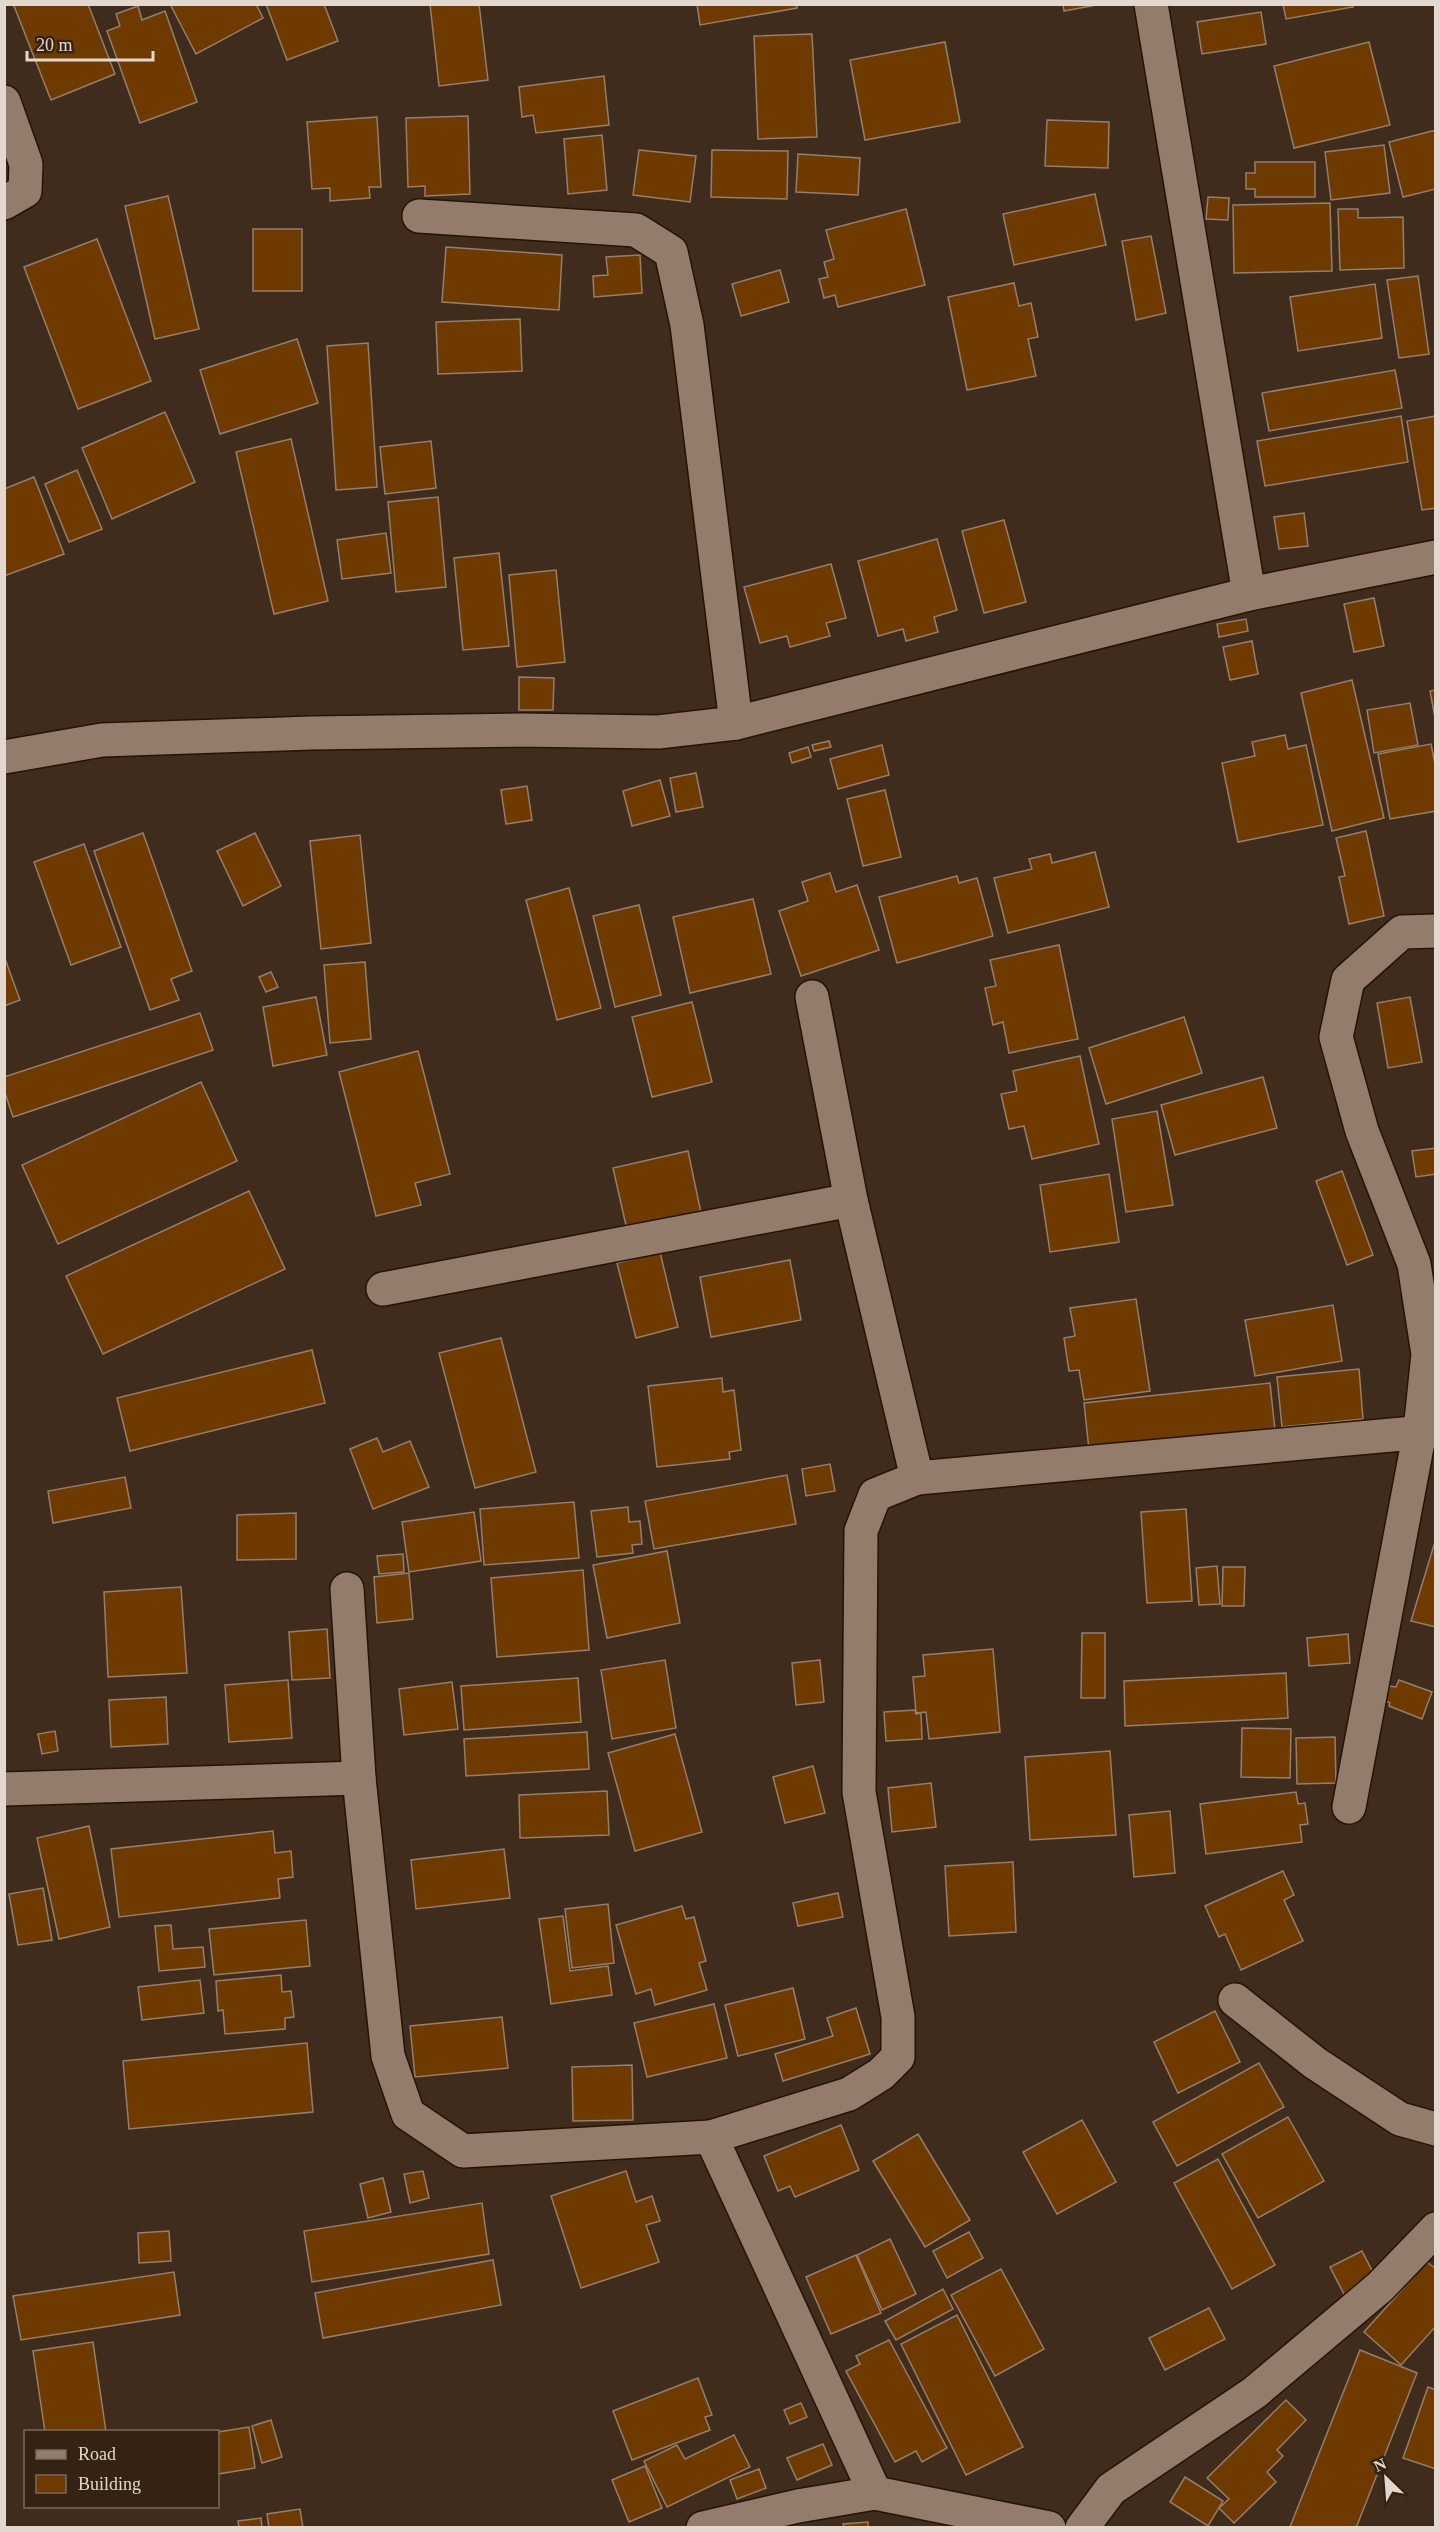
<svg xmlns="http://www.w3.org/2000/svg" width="1440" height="2532" font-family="Georgia,serif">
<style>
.building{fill:#6f3a00;stroke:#957e6c;stroke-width:1.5}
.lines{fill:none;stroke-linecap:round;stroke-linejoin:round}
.minor-casing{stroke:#251405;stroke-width:36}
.minor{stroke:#937c6b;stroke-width:33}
</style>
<rect width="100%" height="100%" fill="#3f2c1c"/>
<!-- building -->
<g class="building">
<polygon points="17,4 88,4 115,74 51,100 14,6"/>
<polygon points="170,4 256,4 263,18 196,54"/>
<polygon points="266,4 324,4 338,41 287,60"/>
<polygon points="430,4 479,4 488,80 439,86"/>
<polygon points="697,4 797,4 797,8 700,25"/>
<polygon points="1063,4 1102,4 1064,11"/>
<polygon points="1283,4 1352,4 1353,7 1286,19"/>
<polygon points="138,6 142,20 165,11 197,102 140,123 107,31 120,26 116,14"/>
<polygon points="1261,12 1266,44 1202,54 1197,22"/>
<polygon points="812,34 817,137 758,139 754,36"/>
<polygon points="945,42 960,122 865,140 850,60"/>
<polygon points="1369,42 1390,125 1294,148 1274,66"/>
<polygon points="604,76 609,125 536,133 533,115 522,117 519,87"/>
<polygon points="468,116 470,194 425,196 425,186 408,187 406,118"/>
<polygon points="377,117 381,187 369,187 370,198 330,201 330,188 312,189 307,122"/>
<polygon points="1047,120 1109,122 1108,168 1045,166"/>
<polygon points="1436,130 1436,189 1403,197 1389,142"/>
<polygon points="602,135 607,190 568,194 564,139"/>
<polygon points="1384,145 1390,193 1331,200 1325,152"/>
<polygon points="639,150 696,156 690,202 633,195"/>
<polygon points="712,150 788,151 787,199 711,197"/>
<polygon points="798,154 860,158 858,195 796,192"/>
<polygon points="1255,162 1315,162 1315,197 1255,197 1255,189 1246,189 1246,173 1255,173"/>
<polygon points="1095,194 1106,245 1014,265 1003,214"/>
<polygon points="168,196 199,329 155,339 125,206"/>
<polygon points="1208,197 1229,198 1228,220 1206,219"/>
<polygon points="1330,203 1332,271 1234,273 1233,205"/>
<polygon points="906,209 925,285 838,307 835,295 824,298 819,279 828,277 824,262 834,259 826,230"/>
<polygon points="1338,209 1358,209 1358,218 1403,217 1404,268 1340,270"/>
<rect x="253" y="229" width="49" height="62"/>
<polygon points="1151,236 1166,313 1136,320 1122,241"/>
<polygon points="97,239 151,381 78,409 24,267"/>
<polygon points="446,247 562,255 559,310 442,302"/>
<polygon points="640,255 642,293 594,297 593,276 608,275 606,257"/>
<polygon points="780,270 789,302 741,316 732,284"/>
<polygon points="1418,276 1429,354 1399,358 1387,280"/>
<polygon points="1014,283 1019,306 1031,303 1038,337 1028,339 1036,376 967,390 948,297"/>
<polygon points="1375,284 1382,338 1298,351 1290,297"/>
<polygon points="520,319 522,371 438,374 436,322"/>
<polygon points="297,339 318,403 220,434 200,370"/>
<polygon points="368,343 377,487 336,490 327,346"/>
<polygon points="1395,370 1402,408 1269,431 1262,393"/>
<polygon points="165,412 195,482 112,519 82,448"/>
<polygon points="1401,416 1408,462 1265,486 1257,441"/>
<polygon points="1436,416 1436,508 1422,510 1407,421"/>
<polygon points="291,439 328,601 274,614 236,452"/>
<polygon points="431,441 436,488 385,494 380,447"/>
<polygon points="77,470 102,529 69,542 45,484"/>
<polygon points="34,477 64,554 4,576 4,489"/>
<polygon points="438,497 446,587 396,592 388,502"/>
<polygon points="1304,513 1308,546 1279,549 1274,517"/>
<polygon points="1004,520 1026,602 984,613 962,531"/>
<polygon points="386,533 391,573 342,579 337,540"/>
<polygon points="937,539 957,610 934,617 938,632 906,641 903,629 878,636 858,561"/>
<polygon points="499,553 509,646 463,650 454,558"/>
<polygon points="831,564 846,618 826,623 830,636 790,647 787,636 760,643 744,587"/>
<polygon points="556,570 565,662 517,667 509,575"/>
<polygon points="1374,598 1384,646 1354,652 1344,604"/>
<polygon points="1246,619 1248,631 1219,637 1217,624"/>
<polygon points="1252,641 1258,674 1230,680 1223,647"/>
<polygon points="519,677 554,678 553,710 519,710"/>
<polygon points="1352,680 1384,818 1332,831 1301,693"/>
<polygon points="1436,690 1436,723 1430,691"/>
<polygon points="1410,703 1418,745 1374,753 1367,710"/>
<polygon points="1285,735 1288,749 1306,745 1323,825 1238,842 1222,763 1255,756 1252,742"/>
<polygon points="829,741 831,747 814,751 812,745"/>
<polygon points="1431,744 1436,769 1436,811 1390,819 1378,754"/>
<polygon points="882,745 889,775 838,789 830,759"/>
<polygon points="808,747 811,757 792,763 789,753"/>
<polygon points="696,773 703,807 676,812 670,778"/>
<polygon points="660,780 670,816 632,826 623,791"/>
<polygon points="527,786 532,820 506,824 501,790"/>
<polygon points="885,790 901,857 863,866 847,799"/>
<polygon points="1366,831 1384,916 1349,924 1339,877 1345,876 1336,838"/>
<polygon points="143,833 192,971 171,979 179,1000 150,1010 94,851"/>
<polygon points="255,833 281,886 243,906 217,851"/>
<polygon points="360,835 371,943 321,949 310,841"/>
<polygon points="84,844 121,947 71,965 34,862"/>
<polygon points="1095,852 1109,907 1008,933 994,878 1032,869 1029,859 1050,854 1052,863"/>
<polygon points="830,873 836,892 857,885 879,950 801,976 779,911 808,901 802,882"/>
<polygon points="957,876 959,883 977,878 993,936 897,963 879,897"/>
<polygon points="569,888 601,1008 557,1020 526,900"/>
<polygon points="753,899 771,974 690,993 673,917"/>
<polygon points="639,905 661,995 615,1007 593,916"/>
<polygon points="1059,945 1078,1039 1009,1053 1003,1022 993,1025 985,988 996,986 990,960"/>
<polygon points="4,956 20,1000 4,1006"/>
<polygon points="365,962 371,1039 330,1043 324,965"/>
<polygon points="271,972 278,987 266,992 259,977"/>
<polygon points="316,997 327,1055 273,1066 263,1007"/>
<polygon points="1410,997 1422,1062 1388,1068 1377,1003"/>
<polygon points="692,1002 712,1082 652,1097 632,1017"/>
<polygon points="200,1013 213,1050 13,1117 4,1090 4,1077"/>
<polygon points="1184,1017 1202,1073 1106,1104 1089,1048"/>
<polygon points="418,1051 450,1174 415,1183 421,1205 376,1216 339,1072"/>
<polygon points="1080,1056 1099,1144 1032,1159 1024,1126 1009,1129 1001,1094 1017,1091 1013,1071"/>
<polygon points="1263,1077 1277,1128 1175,1155 1161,1105"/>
<polygon points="201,1082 237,1161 58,1244 22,1165"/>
<polygon points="1157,1111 1173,1205 1126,1212 1112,1119"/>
<polygon points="1436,1148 1436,1174 1416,1177 1412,1151"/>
<polygon points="688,1151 701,1213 627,1230 613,1168"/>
<polygon points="1342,1171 1373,1255 1347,1265 1316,1181"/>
<polygon points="1109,1174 1119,1242 1050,1252 1040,1185"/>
<polygon points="249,1191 285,1269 103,1354 66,1276"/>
<polygon points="660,1252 678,1327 636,1338 617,1263"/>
<polygon points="790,1260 801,1320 711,1337 700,1277"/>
<polygon points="1136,1299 1150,1391 1084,1400 1079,1370 1069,1371 1064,1338 1075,1336 1070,1308"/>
<polygon points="1333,1305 1342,1361 1255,1376 1245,1320"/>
<polygon points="501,1338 536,1472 475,1488 439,1353"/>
<polygon points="312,1350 325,1403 130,1451 117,1398"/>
<polygon points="1359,1369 1363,1419 1282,1427 1277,1377"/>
<polygon points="722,1378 723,1392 734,1390 741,1450 729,1452 730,1459 657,1467 648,1386"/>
<polygon points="1270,1383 1275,1430 1089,1450 1084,1403"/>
<polygon points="377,1438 383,1452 410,1441 429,1487 373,1509 350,1449"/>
<polygon points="830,1464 835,1491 806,1496 802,1469"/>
<polygon points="787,1475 796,1524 654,1549 645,1501"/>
<polygon points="125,1477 131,1508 53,1523 48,1491"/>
<polygon points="574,1502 579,1558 484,1565 480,1509"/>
<polygon points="628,1507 629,1522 640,1521 642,1544 632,1545 633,1553 597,1557 591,1511"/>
<polygon points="1186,1509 1192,1601 1147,1603 1141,1512"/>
<polygon points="474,1512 481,1561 409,1572 402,1522"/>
<polygon points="296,1513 296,1559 237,1560 237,1515"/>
<polygon points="1434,1545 1436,1545 1436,1627 1411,1621"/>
<polygon points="667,1551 680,1623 607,1638 593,1565"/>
<polygon points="403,1554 404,1572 379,1574 377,1556"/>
<polygon points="1217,1566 1220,1604 1199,1605 1196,1568"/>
<polygon points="1223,1567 1245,1567 1244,1606 1222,1606"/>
<polygon points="583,1570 589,1650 497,1657 491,1578"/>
<polygon points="409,1573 413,1619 377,1623 374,1577"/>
<polygon points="181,1587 187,1673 108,1677 104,1592"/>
<polygon points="327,1629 330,1678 292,1680 289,1632"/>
<polygon points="1082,1633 1105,1633 1105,1698 1081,1698"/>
<polygon points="1348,1634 1350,1663 1309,1666 1307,1638"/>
<polygon points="993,1649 1000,1732 929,1739 926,1712 916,1713 913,1677 925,1676 923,1655"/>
<polygon points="665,1660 676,1728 612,1739 601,1670"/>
<polygon points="820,1660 824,1702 796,1705 792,1663"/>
<polygon points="1286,1673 1288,1718 1125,1726 1124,1681"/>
<polygon points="578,1678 581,1722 464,1730 461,1686"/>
<polygon points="288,1680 292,1738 229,1742 225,1685"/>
<polygon points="1399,1680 1432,1692 1422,1719 1389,1706 1390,1703 1384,1700 1390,1686 1396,1687"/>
<polygon points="452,1682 458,1729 404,1735 399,1689"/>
<polygon points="166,1697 168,1744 111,1747 109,1700"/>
<polygon points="915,1710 916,1714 921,1713 922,1739 886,1741 884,1712"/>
<polygon points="1242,1728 1291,1729 1290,1778 1241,1777"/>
<polygon points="55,1731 58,1751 42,1754 38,1734"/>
<polygon points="587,1732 589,1769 466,1776 464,1739"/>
<polygon points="675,1734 702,1832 635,1851 608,1753"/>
<polygon points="1335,1737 1336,1783 1297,1784 1296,1738"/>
<polygon points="1110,1751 1116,1835 1030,1840 1025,1757"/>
<polygon points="813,1766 825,1813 785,1823 773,1777"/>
<polygon points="931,1783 936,1827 892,1832 888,1788"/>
<polygon points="607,1791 609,1835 520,1838 519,1795"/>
<polygon points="1296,1792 1298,1804 1305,1803 1308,1824 1300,1825 1302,1842 1206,1854 1200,1804"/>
<polygon points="1170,1811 1175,1873 1134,1877 1129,1815"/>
<polygon points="89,1826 110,1927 59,1939 37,1838"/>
<polygon points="273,1831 275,1853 291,1851 293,1877 278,1879 280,1898 119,1917 111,1849"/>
<polygon points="504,1849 510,1898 416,1909 411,1860"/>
<polygon points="1013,1862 1016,1932 949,1936 945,1866"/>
<polygon points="1283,1871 1294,1895 1284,1900 1303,1941 1241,1970 1225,1934 1219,1937 1205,1906"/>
<polygon points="43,1888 52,1940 18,1945 9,1894"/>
<polygon points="838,1893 843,1917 798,1926 793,1903"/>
<polygon points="608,1904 614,1963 572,1968 565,1909"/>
<polygon points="682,1906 686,1919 694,1917 706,1961 699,1963 707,1990 655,2005 651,1989 636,1994 616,1925"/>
<polygon points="563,1916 570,1971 608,1966 612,1995 551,2004 539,1919"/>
<polygon points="306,1920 310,1966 214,1975 209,1929"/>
<polygon points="171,1925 173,1949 203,1947 205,1967 159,1971 155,1926"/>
<polygon points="281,1975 282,1992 291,1991 294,2017 285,2018 285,2029 225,2034 223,2010 218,2011 216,1981"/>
<polygon points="200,1980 204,2013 142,2020 138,1987"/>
<polygon points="793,1988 805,2039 738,2056 725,2005"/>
<polygon points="714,2004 727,2058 647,2077 634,2023"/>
<polygon points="856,2008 870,2054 783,2081 775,2054 833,2036 827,2018"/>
<polygon points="1215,2011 1240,2062 1178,2093 1154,2042"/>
<polygon points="502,2017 508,2068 415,2077 410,2026"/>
<polygon points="307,2043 313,2112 129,2129 123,2061"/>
<polygon points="1259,2063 1284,2107 1177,2166 1153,2122"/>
<polygon points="632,2065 633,2120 573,2121 572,2067"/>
<polygon points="1288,2117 1324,2181 1258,2218 1222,2154"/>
<polygon points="1082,2120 1116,2182 1057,2214 1023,2152"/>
<polygon points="841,2125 859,2170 795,2197 790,2186 778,2191 764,2156"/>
<polygon points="918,2134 970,2220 925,2247 873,2161"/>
<polygon points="1218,2159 1275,2265 1232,2289 1174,2183"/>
<polygon points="423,2171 429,2198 410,2203 404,2174"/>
<polygon points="626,2171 636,2202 652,2196 660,2221 646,2225 659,2262 581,2288 551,2196"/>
<polygon points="383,2178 391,2212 368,2218 360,2184"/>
<polygon points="482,2203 489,2254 312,2282 304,2231"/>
<polygon points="169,2231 171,2261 139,2263 138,2233"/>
<polygon points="969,2232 983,2258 947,2278 933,2251"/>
<polygon points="890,2239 916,2294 882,2310 857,2255"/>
<polygon points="1362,2251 1378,2282 1346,2298 1330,2267"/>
<polygon points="856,2255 881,2313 831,2334 806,2277"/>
<polygon points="493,2260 501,2305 323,2338 315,2293"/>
<polygon points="1427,2262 1436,2269 1436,2326 1401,2365 1364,2332"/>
<polygon points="1001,2269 1044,2349 995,2376 951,2295"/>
<polygon points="174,2272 180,2315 21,2340 13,2296"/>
<polygon points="943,2289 953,2309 896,2340 885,2321"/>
<polygon points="1209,2308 1225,2339 1165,2370 1149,2338"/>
<polygon points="957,2315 1023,2447 966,2475 901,2344"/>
<polygon points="889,2340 947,2448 922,2462 916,2451 895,2462 846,2371 860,2364 856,2356"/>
<polygon points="93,2342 106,2432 45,2432 33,2351"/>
<polygon points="1360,2350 1417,2373 1356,2528 1290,2527"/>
<polygon points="698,2378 712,2415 705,2417 710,2430 632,2460 613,2411"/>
<polygon points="1428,2387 1436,2390 1436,2469 1403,2458"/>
<polygon points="1286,2400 1306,2420 1277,2450 1283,2456 1267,2472 1276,2482 1234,2523 1219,2508 1229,2499 1207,2478"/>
<polygon points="801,2403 807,2417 790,2424 784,2410"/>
<polygon points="271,2420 282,2457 262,2463 252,2426"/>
<polygon points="249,2427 255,2468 218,2474 218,2432"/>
<polygon points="734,2435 750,2467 667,2507 644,2461 677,2445 685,2459"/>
<polygon points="823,2444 832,2465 797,2480 787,2458"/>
<polygon points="645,2466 662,2508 629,2522 612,2480"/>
<polygon points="759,2469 766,2488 737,2499 730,2480"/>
<polygon points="1185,2477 1223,2501 1208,2526 1170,2502"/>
<polygon points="300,2509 303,2528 269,2528 267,2514"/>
<polygon points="261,2518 262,2528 239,2528 238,2521"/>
<polygon points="868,2522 868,2528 844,2528 843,2524"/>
</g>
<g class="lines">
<defs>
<g id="minor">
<polyline points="1151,4 1249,594"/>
<polyline points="4,102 26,164 25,191 4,203"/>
<polyline points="419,216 636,230 671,252 687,325 736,723"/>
<polyline points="4,757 102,740 311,733 520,730 658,732 736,723 1249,594 1436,557"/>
<polyline points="383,1289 851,1200"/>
<polyline points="917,1478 1436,1431"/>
<polyline points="347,1589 359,1778 388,2056 408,2114 463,2151 711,2137 875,2493"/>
<polyline points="4,1789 359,1778"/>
<polyline points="1349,1807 1420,1431 1428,1354 1414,1264 1362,1131 1336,1037 1348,980 1402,932 1436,931"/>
<polyline points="1235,2000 1315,2063 1400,2119 1436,2129"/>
<polyline points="711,2137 849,2094 881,2074 898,2057 898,2017 859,1792 861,1531 875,1495 917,1478 851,1200 812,997"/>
<polyline points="703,2528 798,2506 875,2493 1049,2528"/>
<polyline points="1082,2528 1111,2489 1254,2393 1380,2287 1436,2229"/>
</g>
</defs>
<!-- minor casing -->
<use href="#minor" class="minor-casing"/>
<!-- minor -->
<use href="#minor" class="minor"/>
</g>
<!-- border -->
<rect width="1440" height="2532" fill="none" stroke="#e4d7ce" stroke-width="12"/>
<!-- legend -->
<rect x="24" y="2430" width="195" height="78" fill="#342213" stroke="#7a6a5e" stroke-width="1.5"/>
<rect x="36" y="2450" width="30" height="9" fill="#937c6b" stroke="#7a6a5e" stroke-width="1.5"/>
<text x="78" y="2460" font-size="18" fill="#e4d7ce">Road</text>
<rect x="36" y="2475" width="30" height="18" fill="#6f3a00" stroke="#7a6a5e" stroke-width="1.5"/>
<text x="78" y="2490" font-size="18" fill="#e4d7ce">Building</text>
<!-- north arrow -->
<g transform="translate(1386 2478) rotate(335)" stroke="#342213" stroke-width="4.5" paint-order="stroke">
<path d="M0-4.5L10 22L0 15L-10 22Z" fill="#e4d7ce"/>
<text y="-9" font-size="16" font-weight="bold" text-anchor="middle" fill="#e4d7ce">N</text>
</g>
<!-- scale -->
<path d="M27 51v9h126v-9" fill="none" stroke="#e4d7ce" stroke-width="3"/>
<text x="36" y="51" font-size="18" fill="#e4d7ce" stroke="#342213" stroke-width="4.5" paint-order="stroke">20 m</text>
</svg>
